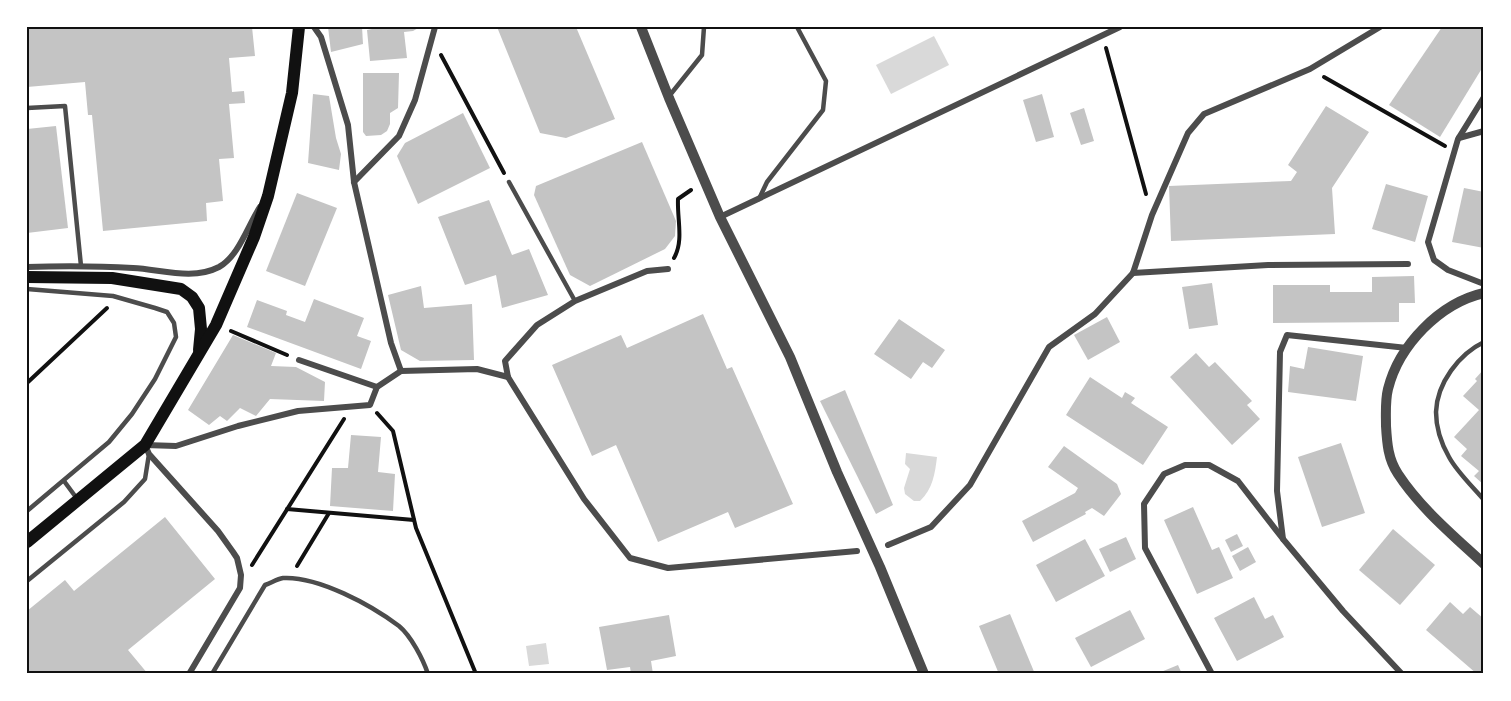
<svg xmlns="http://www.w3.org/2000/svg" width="1511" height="701" font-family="Jost,sans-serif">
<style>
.water{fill:#d9d9d9}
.building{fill:#c4c4c4}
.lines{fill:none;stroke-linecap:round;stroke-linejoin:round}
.path{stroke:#111;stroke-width:4}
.service{stroke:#4c4c4c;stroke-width:4.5}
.minor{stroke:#4c4c4c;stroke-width:6}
.tertiary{stroke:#4c4c4c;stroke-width:10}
.secondary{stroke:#111;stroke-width:12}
.neatline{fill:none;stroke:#111;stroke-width:2}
</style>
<rect width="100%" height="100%" fill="#fff"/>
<!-- water -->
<g class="water">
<polygon points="934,36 949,65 891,94 876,65"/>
<path d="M 906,453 L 937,457 C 935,473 933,489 920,501 L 914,501 L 905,494 L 904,488 L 910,469 L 905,464 Z"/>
<polygon points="546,643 549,664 529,666 526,646"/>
</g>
<!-- building -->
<g class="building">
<polygon points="27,27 252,27 255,56 229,58 232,92 244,91 245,103 229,104 234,158 219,159 223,201 206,203 207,221 103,231 92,115 88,115 85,82 27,87"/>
<polygon points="328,27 362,27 363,44 331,52"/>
<polygon points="372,27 420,27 413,31 404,32 407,58 370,61 367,30 372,29"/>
<polygon points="497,27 576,27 615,119 566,138 540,133"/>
<polygon points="1442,27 1484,27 1484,65 1440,137 1389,105"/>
<polygon points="363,73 399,73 398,108 390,113 390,124 387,131 381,135 366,136 363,132"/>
<polygon points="313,94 329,96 336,138 341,154 339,170 308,163"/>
<polygon points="1042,94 1054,137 1036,142 1023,100"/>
<polygon points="1326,106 1369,132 1332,188 1335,234 1171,241 1169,186 1291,181 1297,172 1288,165"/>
<polygon points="1084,108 1094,141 1081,145 1070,113"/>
<polygon points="463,113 490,168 418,204 397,156 405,143"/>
<polygon points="56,126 68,228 27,233 27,129"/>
<polygon points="642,142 676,221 675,236 665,249 590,286 570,275 534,195 536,186"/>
<polygon points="1386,184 1428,196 1415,242 1372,229"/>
<polygon points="1464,188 1484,192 1484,248 1452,242"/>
<polygon points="297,193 337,208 305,286 266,271"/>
<polygon points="489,200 512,255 529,249 548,295 502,308 496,275 465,285 438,217"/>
<polygon points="1414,276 1415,303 1399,303 1399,322 1273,323 1273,285 1330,285 1330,292 1372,292 1372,277"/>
<polygon points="1212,283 1218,325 1189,329 1182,287"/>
<polygon points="421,286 424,308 472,304 474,360 420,361 401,350 388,295"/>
<polygon points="314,299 364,318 357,336 371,341 361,369 247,327 257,300 287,311 286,315 305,322"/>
<polygon points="703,314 727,369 732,367 793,504 735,528 728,512 658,542 616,445 592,456 552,365 621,335 627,348"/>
<polygon points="1107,317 1120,342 1088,360 1074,335"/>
<polygon points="899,319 945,350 932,368 923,362 911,379 874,354"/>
<polygon points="233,335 276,353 271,366 296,367 325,382 324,401 270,399 256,416 240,408 227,421 220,416 209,425 188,410"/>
<polygon points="1308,347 1363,356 1356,401 1288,392 1290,366 1304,369"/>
<polygon points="1196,353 1209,367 1215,362 1252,401 1247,405 1260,419 1232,445 1170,377"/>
<polygon points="1484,369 1484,485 1474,476 1479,471 1461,456 1467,449 1454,437 1479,410 1463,396 1477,381 1475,379"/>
<polygon points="1090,377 1122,398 1125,392 1135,398 1131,403 1168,427 1143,465 1066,415"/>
<polygon points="845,390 893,505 876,514 820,401"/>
<polygon points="351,435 381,437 378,472 395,474 393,511 330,506 332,468 348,468"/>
<polygon points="1341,443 1365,513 1322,527 1298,457"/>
<polygon points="1064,446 1117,484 1121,494 1104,516 1092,508 1085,512 1086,514 1033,542 1022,521 1075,493 1078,488 1048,467"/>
<polygon points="1193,507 1212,550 1219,547 1233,578 1197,594 1164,520"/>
<polygon points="165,517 215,579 128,650 148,674 27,674 27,632 29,631 27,628 27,611 65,580 74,591"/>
<polygon points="1393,529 1435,565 1400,605 1359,570"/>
<polygon points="1237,534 1243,546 1231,552 1225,540"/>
<polygon points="1126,537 1136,559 1110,572 1099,549"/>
<polygon points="1085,539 1105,576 1056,602 1036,565"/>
<polygon points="1248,547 1256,562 1240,571 1232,556"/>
<polygon points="1254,597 1265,619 1273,615 1284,637 1237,661 1214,618"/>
<polygon points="1450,602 1463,614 1470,607 1484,619 1484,674 1477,674 1426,630"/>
<polygon points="1130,610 1145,639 1091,667 1075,638"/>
<polygon points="1010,614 1035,674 999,674 979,626"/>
<polygon points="669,615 676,656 651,661 653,674 631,674 630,667 607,670 599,627"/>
<polygon points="1178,665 1182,674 1156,674"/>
</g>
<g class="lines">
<!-- path -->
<g class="path">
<polyline points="1106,48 1146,194"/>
<polyline points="441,55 504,173"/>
<polyline points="1324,77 1445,146"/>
<path d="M 674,258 C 684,241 677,219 678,199 L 691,190"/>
<polyline points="231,331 287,355"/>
<polyline points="27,383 107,308"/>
<polyline points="377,413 393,431 416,528 476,674"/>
<polyline points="287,509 414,520"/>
<polyline points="252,565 344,419"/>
<polyline points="297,566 329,513"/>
</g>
<!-- service -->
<g class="service">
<polyline points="670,95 702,55 704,27"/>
<polyline points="27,108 65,106 81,266"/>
<polyline points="509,182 575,301"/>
<polyline points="759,199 767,182 823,110 826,81 797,27"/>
<polyline points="27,289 113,296 155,308 167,312 174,323 176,337 155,379 132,414 109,442 27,511"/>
<path d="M 1484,342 C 1459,354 1437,383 1436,412 C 1436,428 1441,443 1449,457 C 1457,472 1473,487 1484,500"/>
<polyline points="64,481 78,500"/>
<polyline points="27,581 124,502 145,479 149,454"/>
<path d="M 212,674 L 265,585 C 271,583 277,579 283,578 C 318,576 371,605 399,626 C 411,636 423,659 428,674"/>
</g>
<!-- minor -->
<g class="minor">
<polyline points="314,27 321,37 348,125 354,182 391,343 401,371 477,369 508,377"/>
<polyline points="1484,97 1458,139 1428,242 1434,260 1448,270 1484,284"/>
<polyline points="1459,138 1484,131"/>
<polyline points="354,182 399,136 415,100 435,27"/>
<polyline points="720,217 1120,27"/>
<path d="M 27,267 C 62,266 97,266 133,268 C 160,269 192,281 219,267 C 239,256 248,225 260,207"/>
<polyline points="668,269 647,271 575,301 537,325 505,361 508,377 584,499 630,558 668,568 857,551"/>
<polyline points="1133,273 1268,265 1408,264"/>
<polyline points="299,360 377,387"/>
<polyline points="1283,539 1277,491 1280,352 1287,335 1407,348"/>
<polyline points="888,545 931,527 970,485 1049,347 1095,314 1133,273 1152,215 1188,133 1204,114 1310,69 1380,27"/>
<polyline points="189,674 240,588 241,575 237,558 233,552 218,531 149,454 145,445 176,446 238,426 298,411 370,405 377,387 401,371"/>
<polyline points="1212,674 1145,548 1144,504 1164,474 1185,465 1209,465 1238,481 1283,539 1343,611 1402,674"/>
</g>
<!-- tertiary -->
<g class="tertiary">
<polyline points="641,27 669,98 720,217 790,357 837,472 880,567 924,674"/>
<path d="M 1484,293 C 1440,303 1399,345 1388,389 C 1385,401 1386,414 1386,426 C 1387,443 1388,459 1398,474 C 1421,509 1454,536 1484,564"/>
</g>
<!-- secondary -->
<g class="secondary">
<polyline points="27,277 112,278 181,289 192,297 199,308 201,329 199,350"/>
<polyline points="27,542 145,445 216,325 254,237 268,196 292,93 299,27"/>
</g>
</g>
<!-- border -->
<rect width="1511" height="701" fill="none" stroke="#ffffff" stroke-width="57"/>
<rect x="28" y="28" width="1454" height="644" class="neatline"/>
</svg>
